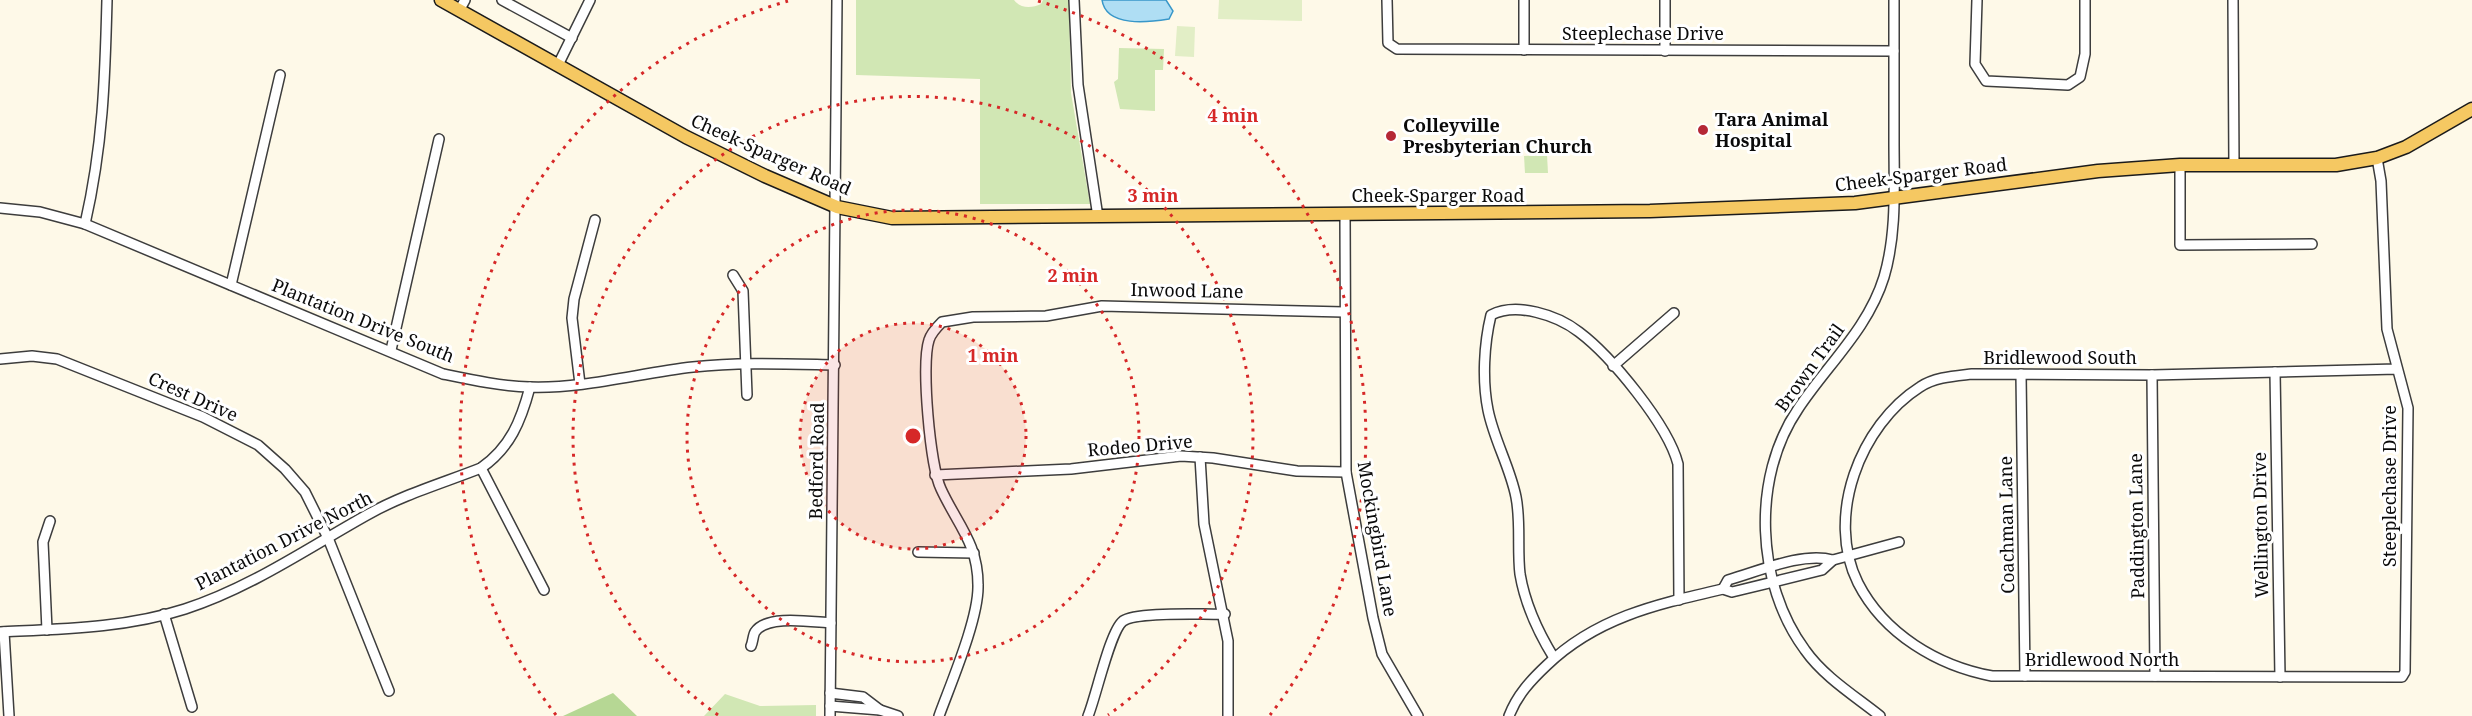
<svg xmlns="http://www.w3.org/2000/svg" width="2472" height="716" font-family="'Noto Serif',serif">
<style>
.green{fill:#d1e7b4}
.forest{fill:#b6d794}
.pitch{fill:#e2eec6}
.water{fill:#afdef4;stroke:#3897c9;stroke-width:1.5}
.lines{fill:none;stroke-linecap:round;stroke-linejoin:round}
.minor-casing{stroke:#3d3d3d;stroke-width:12}
.major-casing{stroke:#1b1b1b;stroke-width:15}
.minor{stroke:#fff;stroke-width:9}
.major{stroke:#f5c862;stroke-width:12}
.ring{fill:none;stroke:#d62828;stroke-width:3;stroke-dasharray:3 6}
.poi-dot{fill:#b52836;stroke:#fff;stroke-width:2}
.labels{text-anchor:middle;stroke-width:6;stroke-linejoin:round;paint-order:stroke}
.street-label{font-size:18px;fill:#0a0a0a;stroke:#fff}
.poi-label{font-size:18px;font-weight:bold;fill:#0a0a0a;stroke:#fff;text-anchor:start}
.centre{fill:#d62828;stroke:#fff;stroke-width:3}
.ring-label{font-size:18px;text-anchor:middle;font-weight:bold;fill:#d62828;stroke:#fff;stroke-width:6;stroke-linejoin:round;paint-order:stroke}
</style>
<rect width="100%" height="100%" fill="#fef9e8"/>
<!-- green -->
<g class="green">
<path d="M 856,0 L 1014,0 C 1021,9 1032,8 1041,4 L 1043,0 L 1069,0 L 1071,93 L 1090,204 L 980,204 L 980,79 L 856,75 Z"/>
<polygon points="1119,48 1164,49 1163,70 1155,70 1155,111 1120,109 1114,82 1118,79"/>
<polygon points="1547,155 1548,173 1525,173 1524,156"/>
<polygon points="725,694 760,706 816,705 816,716 704,716"/>
</g>
<!-- forest -->
<polygon class="forest" points="613,693 637,716 563,716"/>
<!-- pitch -->
<g class="pitch">
<polygon points="1219,0 1302,0 1302,21 1218,19"/>
<polygon points="1177,26 1195,27 1194,57 1175,56"/>
</g>
<!-- water -->
<path class="water" d="M 1102,0 L 1166,0 L 1173,11 L 1169,19 C 1150,22 1106,28 1102,0 Z"/>
<g class="lines">
<defs>
<g id="minor">
<polyline points="502,0 572,38"/>
<polyline points="1074,0 1078,85 1098,217"/>
<polyline points="1387,0 1388,43 1397,49 1894,51"/>
<polyline points="1665,0 1665,51"/>
<polyline points="1977,0 1975,64 1986,81 2068,85 2080,77 2085,54 2085,0"/>
<polyline points="2233,0 2234,166"/>
<polyline points="460,9 465,0"/>
<polyline points="1524,50 1524,0"/>
<polyline points="558,65 590,0"/>
<path d="M 2377,158 L 2381,181 L 2387,329 L 2408,408 L 2405,672 L 2402,677 L 1992,676 C 1938,666 1884,634 1858,583 C 1825,517 1860,425 1920,387 C 1935,377 1955,376 1972,374 L 2152,375 L 2397,369"/>
<polyline points="2180,165 2180,245 2312,244"/>
<path d="M 0,208 L 40,212 L 85,224 L 443,374 C 472,380 500,386 529,387 C 584,389 639,373 693,367 C 740,362 787,364 835,365"/>
<polyline points="1345,214 1346,472 1373,618 1382,654 1418,716"/>
<path d="M 85,224 C 103,145 105,80 107,0"/>
<polyline points="733,275 743,291 747,395"/>
<polyline points="231,285 280,75"/>
<polyline points="391,350 439,139"/>
<polyline points="0,359 32,356 57,359 203,417 258,445 285,469 305,492 328,538 389,691"/>
<polyline points="1613,366 1674,313"/>
<polyline points="2275,372 2280,677"/>
<polyline points="2021,374 2025,676"/>
<polyline points="2152,375 2155,676"/>
<polyline points="580,384 572,318 574,299 595,220"/>
<polyline points="1200,457 1204,524 1228,641 1228,716"/>
<polyline points="481,468 544,590"/>
<polyline points="935,475 1071,469 1181,456 1213,458 1297,471 1346,472"/>
<polyline points="918,552 974,553"/>
<path d="M 1723,589 L 1728,580 C 1760,571 1801,552 1833,560"/>
<polyline points="164,614 192,707"/>
<polyline points="47,630 43,542 50,521"/>
<path d="M 0,632 C 62,629 126,628 185,609 C 250,588 308,548 367,515 C 402,495 443,483 481,468 C 510,448 521,421 530,387"/>
<polyline points="4,632 9,716"/>
<path d="M 751,646 C 753,642 753,635 755,632 C 767,614 812,622 831,623"/>
<path d="M 1554,658 C 1538,632 1525,604 1520,574 C 1517,549 1521,522 1516,497 C 1510,467 1494,440 1488,410 C 1482,380 1484,344 1491,315 C 1517,302 1557,315 1579,332 C 1611,356 1668,425 1678,464 L 1679,600"/>
<polyline points="830,693 863,697 880,710"/>
<polyline points="830,706 880,710 898,716"/>
<polyline points="830,716 837,0"/>
<path d="M 939,716 C 951,683 979,618 978,585 C 978,543 957,524 941,489 C 930,466 921,364 929,340 C 931,333 937,327 942,322 L 973,317 L 1046,316 L 1102,306 L 1344,312"/>
<path d="M 1088,716 C 1096,697 1110,631 1123,621 C 1137,611 1206,615 1225,614"/>
<path d="M 1509,716 C 1517,695 1531,680 1547,665 C 1597,617 1658,604 1723,589 L 1732,592 L 1822,570 L 1833,560 L 1899,542"/>
<path d="M 1880,716 C 1855,696 1824,677 1805,650 C 1756,584 1751,478 1798,409 C 1827,365 1868,329 1884,277 C 1897,233 1894,186 1894,141 C 1894,94 1894,47 1894,0"/>
</g>
<polyline id="major" points="441,0 686,137 765,176 837,207 892,218 1650,211 1855,203 2098,171 2180,165 2336,165 2377,158 2406,147 2472,109"/>
</defs>
<!-- minor casing -->
<use href="#minor" class="minor-casing"/>
<!-- major casing -->
<use href="#major" class="major-casing"/>
<!-- minor -->
<use href="#minor" class="minor"/>
<!-- major -->
<use href="#major" class="major"/>
</g>
<!-- distance rings -->
<circle cx="913" cy="436" r="113" fill="#d62828" fill-opacity=".12"/>
<g class="ring">
<circle cx="913" cy="436" r="113"/>
<circle cx="913" cy="436" r="226"/>
<path d="M718 715A340 340 0 1 1 1108 715"/>
<path d="M556 715A453 453 0 0 1 788 1M1038 1A453 453 0 0 1 1270 715"/>
</g>
<!-- markers -->
<g class="poi-dot">
<circle cx="1703" cy="130" r="6"/>
<circle cx="1391" cy="136" r="6"/>
</g>
<g class="labels">
<!-- street labels -->
<g class="street-label">
<text x="1643" y="40">Steeplechase Drive</text>
<text transform="translate(771 155) rotate(24)" y="6">Cheek-Sparger Road</text>
<text transform="translate(1921 175) rotate(-7)" y="6">Cheek-Sparger Road</text>
<text x="1438" y="202">Cheek-Sparger Road</text>
<text transform="translate(1187 291) rotate(1)" y="6">Inwood Lane</text>
<text transform="translate(363 321) rotate(22)" y="6">Plantation Drive South</text>
<text x="2060" y="364">Bridlewood South</text>
<text transform="translate(1810 368) rotate(-54)" y="6">Brown Trail</text>
<text transform="translate(193 397) rotate(24)" y="6">Crest Drive</text>
<text transform="translate(1140 446) rotate(-5)" y="6">Rodeo Drive</text>
<text transform="translate(817 461) rotate(-89)" y="6">Bedford Road</text>
<text transform="translate(2390 486) rotate(-90)" y="6">Steeplechase Drive</text>
<text transform="translate(2007 525) rotate(-91)" y="6">Coachman Lane</text>
<text transform="translate(2261 525) rotate(-91)" y="6">Wellington Drive</text>
<text transform="translate(2137 526) rotate(-91)" y="6">Paddington Lane</text>
<text transform="translate(1377 539) rotate(80)" y="6">Mockingbird Lane</text>
<text transform="translate(284 541) rotate(-27)" y="6">Plantation Drive North</text>
<text x="2102" y="666">Bridlewood North</text>
</g>
<!-- poi labels -->
<g class="poi-label">
<text x="1715" y="126">Tara Animal<tspan x="1715" dy="21">Hospital</tspan></text>
<text x="1403" y="132">Colleyville<tspan x="1403" dy="21">Presbyterian Church</tspan></text>
</g>
</g>
<circle cx="913" cy="436" r="9" class="centre"/>
<g class="ring-label">
<text x="1233" y="122">4 min</text>
<text x="1153" y="202">3 min</text>
<text x="1073" y="282">2 min</text>
<text x="993" y="362">1 min</text>
</g>
</svg>
